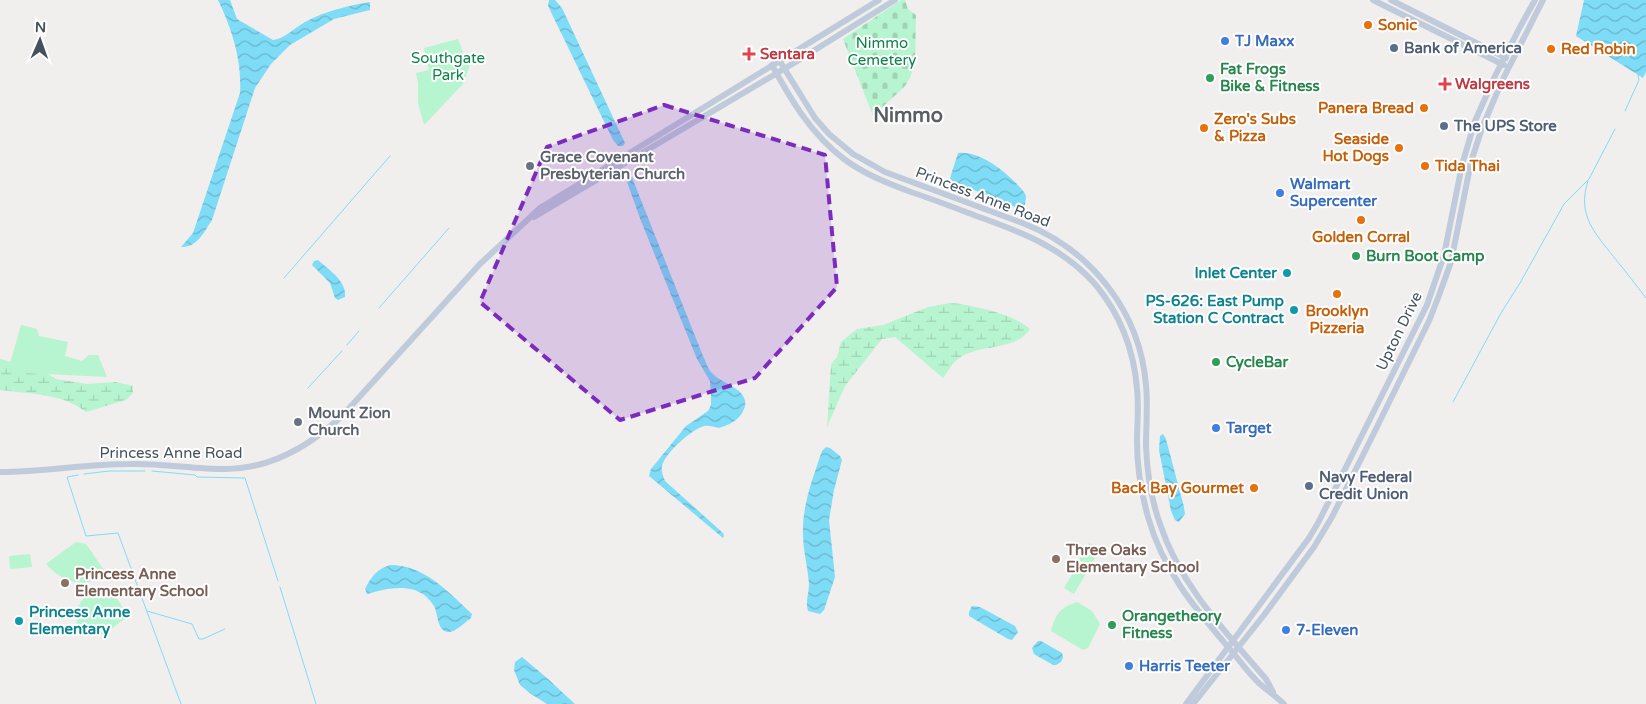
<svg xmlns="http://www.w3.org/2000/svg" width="1646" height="704" font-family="'Varela Round',sans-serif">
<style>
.wetland{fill:url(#wetland-marsh)}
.cemetery{fill:url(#cemetery-stones)}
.park{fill:#b7f4d0}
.water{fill:url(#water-waves)}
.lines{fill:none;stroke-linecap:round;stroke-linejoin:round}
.stream{stroke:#7fdcf7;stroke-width:1}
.secondary{stroke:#bfcbda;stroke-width:6}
.marked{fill:#7b2cbf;fill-opacity:0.2;stroke:#7b2cbf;stroke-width:4;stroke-dasharray:10 6;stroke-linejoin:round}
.food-dot{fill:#e8710a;stroke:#fff;stroke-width:2}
.shop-dot{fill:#3f7fe0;stroke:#fff;stroke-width:2}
.service-dot{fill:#5c6f8a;stroke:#fff;stroke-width:2}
.health-dot{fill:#e0444e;stroke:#fff;stroke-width:2}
.leisure-dot{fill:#2e9e5b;stroke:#fff;stroke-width:2}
.worship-dot{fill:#6b7280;stroke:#fff;stroke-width:2}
.culture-dot{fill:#0f9aa8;stroke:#fff;stroke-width:2}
.education-dot{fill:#8d6e63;stroke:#fff;stroke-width:2}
.labels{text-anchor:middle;stroke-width:4;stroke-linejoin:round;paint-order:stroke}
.food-label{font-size:15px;font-weight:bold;fill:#c56008;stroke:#fff;text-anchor:start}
.shop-label{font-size:15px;font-weight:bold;fill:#366cbe;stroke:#fff;text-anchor:start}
.park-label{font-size:15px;fill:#0c8349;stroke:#fff}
.service-label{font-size:15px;font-weight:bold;fill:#4e5e75;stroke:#fff;text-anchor:start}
.health-label{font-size:15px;font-weight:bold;fill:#be3a42;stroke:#fff;text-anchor:start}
.leisure-label{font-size:15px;font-weight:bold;fill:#27864d;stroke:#fff;text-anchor:start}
.worship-label{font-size:15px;font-weight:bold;fill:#5b616d;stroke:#fff;text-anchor:start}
.street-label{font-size:15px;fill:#44525e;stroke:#fff}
.culture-label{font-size:15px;font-weight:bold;fill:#0d838f;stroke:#fff;text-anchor:end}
.education-label{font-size:15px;font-weight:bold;fill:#785e54;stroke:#fff;text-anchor:start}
.district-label{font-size:20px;font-weight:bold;fill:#5a5f64;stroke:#fff}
</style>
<defs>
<pattern id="wetland-marsh" width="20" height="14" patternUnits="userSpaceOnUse" patternTransform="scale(1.25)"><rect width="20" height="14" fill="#b7f4d0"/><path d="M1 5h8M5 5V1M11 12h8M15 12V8" fill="none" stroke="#9fd3b5"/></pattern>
<pattern id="cemetery-stones" width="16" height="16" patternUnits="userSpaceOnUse" patternTransform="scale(1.25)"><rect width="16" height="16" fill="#b7f4d0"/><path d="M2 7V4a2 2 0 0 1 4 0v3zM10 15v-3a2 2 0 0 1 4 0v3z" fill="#9fd3b5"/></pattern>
<pattern id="water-waves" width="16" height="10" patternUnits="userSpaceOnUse" patternTransform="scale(1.25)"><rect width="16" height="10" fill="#7fdcf7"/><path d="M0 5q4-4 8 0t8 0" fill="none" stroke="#6ab5cb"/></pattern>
</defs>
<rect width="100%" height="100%" fill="#f1eeee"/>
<!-- wetland -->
<g class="wetland">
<path d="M 950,303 C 970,304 1016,315 1030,329 C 1015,352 979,343 958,359 C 952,363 948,371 943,378 L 895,337 L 882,339 L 845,386 L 827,427 L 831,364 L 837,357 L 841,342 L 857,329 L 883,325 L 928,307 Z"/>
<path d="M 0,359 L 40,369 L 56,379 L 87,384 L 115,382 L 133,386 L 133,393 L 126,400 L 86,412 C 62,393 30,394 0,390 Z"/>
</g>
<!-- cemetery -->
<polygon class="cemetery" points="901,0 905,0 908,9 916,15 915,64 910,78 905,86 873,116 843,39"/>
<!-- park -->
<g class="park">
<polygon points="458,39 464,55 472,59 463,84 424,125 418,103 418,83 416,73 429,70 424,48"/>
<polygon points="21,325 37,329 39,336 68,342 65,356 82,361 89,355 98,355 107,377 24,373 9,367"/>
<path d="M 76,542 L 86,544 L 108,576 C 83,588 65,584 46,564 Z"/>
<polygon points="1089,543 1100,549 1090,567 1079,560"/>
<polygon points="30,554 32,567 10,569 9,556"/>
<polygon points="1078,564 1088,570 1074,594 1064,588"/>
<path d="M 96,590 C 113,592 124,601 124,619 L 105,634 L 80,636 C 73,615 75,600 96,590 Z"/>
<path d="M 1077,602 L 1092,611 L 1100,624 L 1088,648 L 1083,650 L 1051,631 C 1056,613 1060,608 1077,602 Z"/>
</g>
<!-- water -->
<g class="water">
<path d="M 218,0 L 230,0 L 237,19 L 273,40 C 286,38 294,28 305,22 C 325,11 347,6 370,2 L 370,10 L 334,19 L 290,45 L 271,64 L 255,88 L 212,220 C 204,232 197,248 181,247 L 193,233 L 240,93 C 242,60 232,29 218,0 Z"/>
<polygon points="549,0 555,0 562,8 625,143 623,146 618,146 613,140 548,6"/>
<polygon points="1584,0 1646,0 1646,72 1643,78 1576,36"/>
<path d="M 958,153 C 981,150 1010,175 1024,192 L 1026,196 L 1025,205 L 1020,208 L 1015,207 L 952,181 L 950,178 Z"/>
<path d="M 629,177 L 632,177 L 633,180 L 703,356 C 706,362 708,370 713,374 C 722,384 752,390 744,409 C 740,420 729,425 719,428 C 714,427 709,425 704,426 C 691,430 665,453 662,466 C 661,471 663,476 665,481 L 723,533 L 724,536 L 723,538 L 649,476 L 651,469 L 686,426 L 708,411 L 711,405 L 711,395 L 710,381 L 697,359 L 641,221 L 627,182 Z"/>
<path d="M 318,260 C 329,270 347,281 345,297 L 338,300 L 335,298 L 330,283 L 312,265 L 314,261 Z"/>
<polygon points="1163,434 1166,439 1184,507 1185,514 1179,522 1175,520 1171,511 1159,450 1160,436"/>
<path d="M 826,447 L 830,448 L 840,456 L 842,460 L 834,490 L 829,520 L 835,577 L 824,610 L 820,614 L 808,611 C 805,602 809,594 809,584 C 808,568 803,551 803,534 C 802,505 813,478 822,451 Z"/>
<path d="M 390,565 C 425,565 448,592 472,614 L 471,618 C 465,622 455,633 448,632 C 437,631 438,613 434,606 C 419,581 391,587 367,594 L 365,589 C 371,577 377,569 390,565 Z"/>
<polygon points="972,606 980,607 1015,626 1018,632 1012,640 1008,639 969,616 969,612"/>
<polygon points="1038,641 1041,641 1062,653 1063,657 1061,662 1056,665 1053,665 1034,654 1032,648"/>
<polygon points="522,657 547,678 575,704 547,704 531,694 520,685 514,670 515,662"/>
</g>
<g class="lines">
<!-- stream -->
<g class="stream">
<polyline points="1625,111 1639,80 1638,75"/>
<path d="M 1588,181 C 1576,217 1597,235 1617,261 C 1627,273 1636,285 1646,298"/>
<polyline points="284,278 390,156"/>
<polyline points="379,308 449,228"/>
<polyline points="347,345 359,331"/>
<polyline points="308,388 342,351"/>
<polyline points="1453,402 1501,313 1520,283 1564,204 1589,179 1615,129"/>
<polyline points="152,471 195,475 197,477 245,478 278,581"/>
<polyline points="84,474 109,471 145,471"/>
<polyline points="78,475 67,477 86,536 118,533 181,704"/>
<polyline points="280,587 316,704"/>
<polyline points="147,611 192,624 199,639 203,639 225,629"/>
</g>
<!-- secondary -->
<g class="secondary">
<polyline points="1373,0 1504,65"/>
<polyline points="1391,0 1506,58"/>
<path d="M 779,60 L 815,118 L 829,134 L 853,154 L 885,172 L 1025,224 C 1092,251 1140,312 1146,385 C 1148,405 1146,426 1146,446 C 1147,472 1151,499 1160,524 C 1180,585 1225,631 1266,679 L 1273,692"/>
<path d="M 772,65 C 791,100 811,134 844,159 C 864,174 887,183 911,192 C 935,200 958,209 982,218 C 1024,233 1064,249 1095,284 C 1120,314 1134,351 1137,389 C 1139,407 1137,425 1137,442 C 1137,467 1141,492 1148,517 C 1163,570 1193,606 1228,647 C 1239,659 1248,673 1260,684 C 1268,691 1276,696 1284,704"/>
<polyline points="534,217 794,63 895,0"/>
<path d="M 0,472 C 43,472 86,464 130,464 C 161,463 193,469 225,469 C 271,469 310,446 343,415 L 480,264 L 540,208 L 879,0"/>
<polyline points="1186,704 1309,538 1318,523 1427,305 1444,255 1462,165 1475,121 1496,74 1520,27 1535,0"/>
<polyline points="1193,704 1264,615 1314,547 1332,517 1373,435 1429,321 1438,298 1451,262 1471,162 1482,128 1502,81 1543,0"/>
</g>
</g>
<!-- marked area -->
<path class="marked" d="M 664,105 L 825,155 L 837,287 L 755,378 L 620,420 L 480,302 L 547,147 Z"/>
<!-- markers -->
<g class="food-dot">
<circle cx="1368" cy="25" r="5"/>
<circle cx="1551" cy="49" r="5"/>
<circle cx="1424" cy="108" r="5"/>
<circle cx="1204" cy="128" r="5"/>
<circle cx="1399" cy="148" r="5"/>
<circle cx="1425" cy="166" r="5"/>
<circle cx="1361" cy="220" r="5"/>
<circle cx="1337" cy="294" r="5"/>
<circle cx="1254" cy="488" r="5"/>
</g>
<g class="shop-dot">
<circle cx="1225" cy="41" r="5"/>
<circle cx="1280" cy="193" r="5"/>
<circle cx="1216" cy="428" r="5"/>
<circle cx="1286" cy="630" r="5"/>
<circle cx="1129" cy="666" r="5"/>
</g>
<g class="service-dot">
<circle cx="1394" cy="48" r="5"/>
<circle cx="1444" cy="126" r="5"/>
<circle cx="1309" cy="486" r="5"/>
</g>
<g class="health-dot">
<path d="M746.5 46.5h5v5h5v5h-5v5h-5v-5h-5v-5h5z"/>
<path d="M1442.5 76.5h5v5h5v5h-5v5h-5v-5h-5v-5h5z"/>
</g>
<g class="leisure-dot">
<circle cx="1210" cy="78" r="5"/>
<circle cx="1356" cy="256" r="5"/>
<circle cx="1216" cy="362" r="5"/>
<circle cx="1112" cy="625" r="5"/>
</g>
<g class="worship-dot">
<circle cx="530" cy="166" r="5"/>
<circle cx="298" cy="422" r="5"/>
</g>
<g class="culture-dot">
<circle cx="1287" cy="273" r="5"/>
<circle cx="1294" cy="310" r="5"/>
<circle cx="19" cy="621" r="5"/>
</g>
<g class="education-dot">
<circle cx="1056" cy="559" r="5"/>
<circle cx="65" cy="583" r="5"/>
</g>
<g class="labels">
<!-- food labels -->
<g class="food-label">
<text x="1378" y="30">Sonic</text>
<text x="1561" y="54">Red Robin</text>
<text x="1414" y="113" text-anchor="end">Panera Bread</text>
<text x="1214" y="124">Zero's Subs<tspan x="1214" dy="17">&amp; Pizza</tspan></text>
<text x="1389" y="144" text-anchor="end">Seaside<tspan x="1389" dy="17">Hot Dogs</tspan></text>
<text x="1435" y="171">Tida Thai</text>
<text x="1361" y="242" text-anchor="middle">Golden Corral</text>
<text x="1337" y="316" text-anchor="middle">Brooklyn<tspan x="1337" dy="17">Pizzeria</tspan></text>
<text x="1244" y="493" text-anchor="end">Back Bay Gourmet</text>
</g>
<!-- shop labels -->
<g class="shop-label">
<text x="1235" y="46">TJ Maxx</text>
<text x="1290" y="189">Walmart<tspan x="1290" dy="17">Supercenter</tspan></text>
<text x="1226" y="433">Target</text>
<text x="1296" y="635">7-Eleven</text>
<text x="1139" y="671">Harris Teeter</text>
</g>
<!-- park labels -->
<g class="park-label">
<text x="882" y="48">Nimmo<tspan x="882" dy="17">Cemetery</tspan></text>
<text x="448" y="63">Southgate<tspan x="448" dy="17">Park</tspan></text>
</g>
<!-- service labels -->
<g class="service-label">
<text x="1404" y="53">Bank of America</text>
<text x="1454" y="131">The UPS Store</text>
<text x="1319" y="482">Navy Federal<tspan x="1319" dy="17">Credit Union</tspan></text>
</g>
<!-- health labels -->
<g class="health-label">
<text x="760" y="59">Sentara</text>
<text x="1455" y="89">Walgreens</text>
</g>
<!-- leisure labels -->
<g class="leisure-label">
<text x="1220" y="74">Fat Frogs<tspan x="1220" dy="17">Bike &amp; Fitness</tspan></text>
<text x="1366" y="261">Burn Boot Camp</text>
<text x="1226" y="367">CycleBar</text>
<text x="1122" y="621">Orangetheory<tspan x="1122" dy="17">Fitness</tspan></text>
</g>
<!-- worship labels -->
<g class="worship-label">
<text x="540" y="162">Grace Covenant<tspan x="540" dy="17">Presbyterian Church</tspan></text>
<text x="308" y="418">Mount Zion<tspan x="308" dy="17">Church</tspan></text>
</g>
<!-- street labels -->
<g class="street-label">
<text transform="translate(983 197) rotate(21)" y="5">Princess Anne Road</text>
<text transform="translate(1399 331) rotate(-64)" y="5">Upton Drive</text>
<text x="171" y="458">Princess Anne Road</text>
</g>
<!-- culture labels -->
<g class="culture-label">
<text x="1277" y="278">Inlet Center</text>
<text x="1284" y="306">PS-626: East Pump<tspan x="1284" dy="17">Station C Contract</tspan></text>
<text x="29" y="617" text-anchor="start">Princess Anne<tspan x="29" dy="17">Elementary</tspan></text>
</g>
<!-- education labels -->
<g class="education-label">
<text x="1066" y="555">Three Oaks<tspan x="1066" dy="17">Elementary School</tspan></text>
<text x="75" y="579">Princess Anne<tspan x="75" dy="17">Elementary School</tspan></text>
</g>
<!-- district labels -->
<g class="district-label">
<text x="908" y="122">Nimmo</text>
</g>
</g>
<!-- north arrow -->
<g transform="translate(40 40) rotate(2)" stroke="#ffffff" stroke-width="4" paint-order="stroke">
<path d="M0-4L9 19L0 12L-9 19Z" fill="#44525e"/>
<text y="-8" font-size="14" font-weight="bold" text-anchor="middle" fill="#44525e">N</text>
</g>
</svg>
